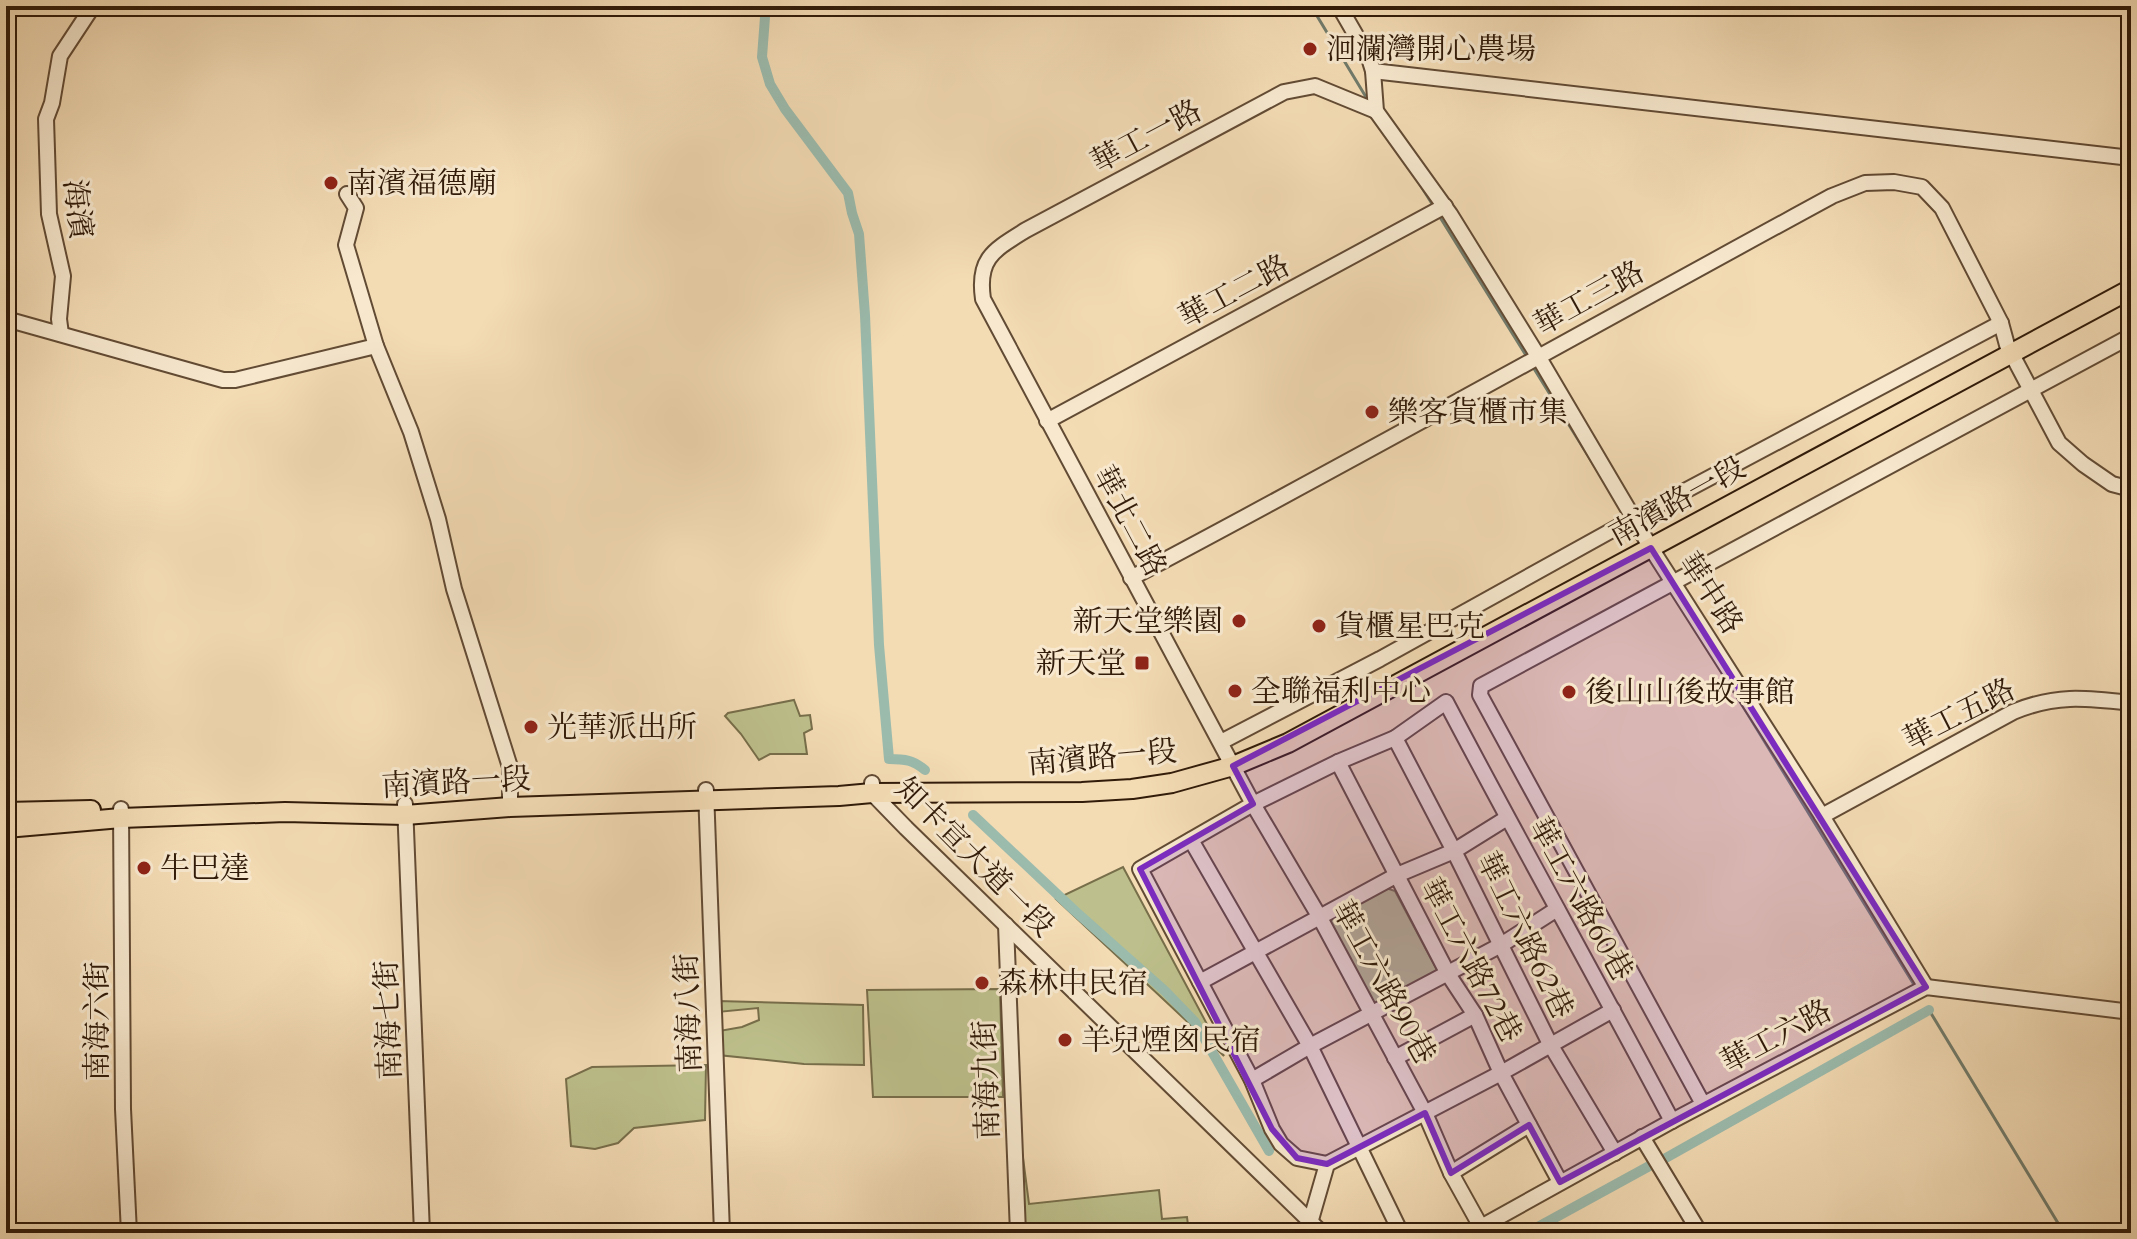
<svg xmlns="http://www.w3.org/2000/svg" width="2137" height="1239" font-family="Cardo,'Noto Serif TC',serif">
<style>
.green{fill:#bdc08c;stroke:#776e4a;stroke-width:2}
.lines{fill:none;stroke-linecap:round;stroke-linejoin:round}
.stream{stroke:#717b6b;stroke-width:3}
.canal{stroke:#9bbbad;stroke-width:10}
.minor-casing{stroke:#624b34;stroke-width:18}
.major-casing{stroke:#311b09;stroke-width:22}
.minor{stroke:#f7e8ce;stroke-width:14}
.major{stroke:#f3dbb4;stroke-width:18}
.marked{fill:#7b2cbf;fill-opacity:0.2;stroke:#7b2cbf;stroke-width:6;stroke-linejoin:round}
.poi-dot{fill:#8f2418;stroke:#f7e8ce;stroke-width:3}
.labels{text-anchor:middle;stroke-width:6;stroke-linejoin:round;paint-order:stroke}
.poi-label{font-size:30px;fill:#311b09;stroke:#f7e8ce;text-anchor:start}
.street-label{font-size:30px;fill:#311b09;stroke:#f7e8ce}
</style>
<rect width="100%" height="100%" fill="#f3dbb4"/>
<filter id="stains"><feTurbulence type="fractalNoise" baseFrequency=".0025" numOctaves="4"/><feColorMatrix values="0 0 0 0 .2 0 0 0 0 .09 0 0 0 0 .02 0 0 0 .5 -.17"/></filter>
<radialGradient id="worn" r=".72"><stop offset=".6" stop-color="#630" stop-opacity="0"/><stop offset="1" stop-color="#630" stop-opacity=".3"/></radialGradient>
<!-- green -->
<g class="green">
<polygon points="794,700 800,716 810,715 812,729 804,733 807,754 770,754 759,760 741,734 725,716 728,713"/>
<polygon points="1123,867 1224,1056 1056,899"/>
<polygon points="1386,888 1395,891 1437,970 1370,1008 1324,921"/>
<polygon points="1000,989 1003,1097 873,1097 867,990"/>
<polygon points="718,1001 863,1005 864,1065 804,1064 718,1055 719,1031 742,1027 759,1020 758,1008 718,1012"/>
<polygon points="706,1065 705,1120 634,1128 618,1143 595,1149 571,1146 566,1079 592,1067"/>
<polygon points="1023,1158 1029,1204 1159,1190 1162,1219 1187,1217 1189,1233 1163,1233 1162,1230 1132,1233 1023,1233 1015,1159"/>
</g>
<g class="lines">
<!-- stream -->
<g class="stream">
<polyline points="1311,6 1369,102"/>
<polyline points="1419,183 1434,207"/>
<polyline points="1438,214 1527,357"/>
<polyline points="1533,367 1605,483"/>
<polyline points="1712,656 1913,983"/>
<polyline points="1929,1010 2064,1233"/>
</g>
<!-- canal -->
<g class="canal">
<path d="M 763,6 L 765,17 L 762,57 L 770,84 L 785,109 L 848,193 L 852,213 L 859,234 L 865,315 L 879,645 L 889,759 C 905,759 913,760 925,770"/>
<polyline points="973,815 1075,911 1165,991 1195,1022 1269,1151"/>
<polyline points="1664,1159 1929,1010"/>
<polyline points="1527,1233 1653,1164"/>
</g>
<defs>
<g id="minor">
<polyline points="1339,6 1369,58 1373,71 1376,111 1450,214 1538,356 1651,548 1822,816 1926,987"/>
<polyline points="1373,71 2131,158"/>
<path d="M 1376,111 L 1315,86 L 1284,92 L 1026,230 C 994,250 977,258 983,299 L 1253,804 L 1319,916 L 1425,1113 L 1451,1173 L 1481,1227"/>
<polyline points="347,194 356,208 346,245 376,346 411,432 438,519 454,589 510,767 510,807"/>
<polyline points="6,319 223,380 235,380 376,346"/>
<polyline points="61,334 59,319 63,276 49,214 46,119 52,103 60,56 93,6"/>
<polyline points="1047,421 1445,206"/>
<path d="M 1131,578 C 1366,454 1598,323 1832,196 L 1865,183 L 1894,182 L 1922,187 L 1942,208 L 2001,323 L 2007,345 L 2059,443 L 2083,464 L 2112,484 L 2131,489"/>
<polyline points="1395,738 1454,851 1550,1044 1615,1153"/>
<polyline points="1221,742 1380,659 1634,518 2001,323"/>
<polyline points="1338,762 1448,974 1475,1015 1501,1073 1560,1182"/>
<polyline points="872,783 872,793 906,828 1322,1233"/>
<polyline points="706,790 722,1233"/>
<polyline points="405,804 422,1233"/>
<polyline points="121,809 123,1109 129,1233"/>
<path d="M 1822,816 L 2013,712 C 2056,694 2086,698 2131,703"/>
<polyline points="1191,840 1310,1046 1401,1233"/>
<polyline points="1006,925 1018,1233"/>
<polyline points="1200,982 1397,875 1454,851 1507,818"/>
<polyline points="1395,1058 1475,1015"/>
<polyline points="1252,1080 1310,1046 1501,945 1557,909"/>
<polyline points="1703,1104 1480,695 1481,686 2131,336"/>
<polyline points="1642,1137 1700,1233"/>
<path d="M 1327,1164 L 1297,1158 L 1281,1144 L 1272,1129 L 1252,1080 L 1140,869 L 1253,804 L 1338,762 L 1395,738 L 1446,702 C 1520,843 1598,981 1672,1121"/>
<polyline points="1451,1173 1529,1125"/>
<polyline points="1311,1228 1310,1223 1327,1164 1501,1073 1613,1010"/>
<polyline points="1470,1233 1672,1121 1926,987 2131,1012"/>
</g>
<g id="major">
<polyline points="6,812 91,810"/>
<polyline points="6,828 121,818 285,812 405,815 510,807 839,796 872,793 1082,792 1132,789 1172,783 1233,766 1288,743 2131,289"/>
</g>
</defs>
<!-- minor casing -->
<use href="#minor" class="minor-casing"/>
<!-- major casing -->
<use href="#major" class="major-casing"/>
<!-- minor -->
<use href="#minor" class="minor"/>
<!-- major -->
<use href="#major" class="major"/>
</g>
<!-- marked area -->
<path class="marked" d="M 1651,548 L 1926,987 L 1560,1182 L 1529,1125 L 1451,1173 L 1425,1113 L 1327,1164 L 1297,1158 L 1272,1129 L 1140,869 L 1253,804 L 1233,766 Z"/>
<!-- markers -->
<g class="poi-dot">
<circle cx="1310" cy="49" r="8"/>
<circle cx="331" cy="183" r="8"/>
<circle cx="1372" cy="412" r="8"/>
<circle cx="1239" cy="621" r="8"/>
<circle cx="1319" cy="626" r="8"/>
<rect x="1134" y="655" width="16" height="16" rx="4"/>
<circle cx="1235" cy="691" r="8"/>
<circle cx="1569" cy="692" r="8"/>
<circle cx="531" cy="727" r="8"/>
<circle cx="144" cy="868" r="8"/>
<circle cx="982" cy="983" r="8"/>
<circle cx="1065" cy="1040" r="8"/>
</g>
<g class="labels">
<!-- poi labels -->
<g class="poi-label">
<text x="1326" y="59">洄瀾灣開心農場</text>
<text x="347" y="193">南濱福德廟</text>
<text x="1388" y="422">樂客貨櫃市集</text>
<text x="1223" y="631" text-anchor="end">新天堂樂園</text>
<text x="1335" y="636">貨櫃星巴克</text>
<text x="1126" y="673" text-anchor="end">新天堂</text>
<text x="1251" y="701">全聯福利中心</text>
<text x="1585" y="702">後山山後故事館</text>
<text x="547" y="737">光華派出所</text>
<text x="160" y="878">牛巴達</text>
<text x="998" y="993">森林中民宿</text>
<text x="1081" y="1050">羊兒煙囪民宿</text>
</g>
<!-- street labels -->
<g class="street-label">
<text transform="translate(1146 136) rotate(-28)" y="10">華工一路</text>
<text transform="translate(78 209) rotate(83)" y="10">海濱</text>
<text transform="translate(1234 291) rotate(-28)" y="10">華工二路</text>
<text transform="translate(1589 298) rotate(-29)" y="10">華工三路</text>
<text transform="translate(1677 501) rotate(-29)" y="10">南濱路一段</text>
<text transform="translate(1130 521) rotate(62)" y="10">華北二路</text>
<text transform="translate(1711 593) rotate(57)" y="10">華中路</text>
<text transform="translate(1959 714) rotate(-27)" y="10">華工五路</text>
<text transform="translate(1102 757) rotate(-5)" y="10">南濱路一段</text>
<text transform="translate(456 782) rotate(-3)" y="10">南濱路一段</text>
<text transform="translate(975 857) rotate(45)" y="10">知卡宣大道一段</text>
<text transform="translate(1581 899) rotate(61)" y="10">華工六路60巷</text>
<text transform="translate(1525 935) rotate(64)" y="10">華工六路62巷</text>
<text transform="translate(1471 960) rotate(62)" y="10">華工六路72巷</text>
<text transform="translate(1384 982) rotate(61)" y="10">華工六路90巷</text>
<text transform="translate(688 1013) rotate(-92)" y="10">南海八街</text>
<text transform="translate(388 1020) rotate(-92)" y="10">南海七街</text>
<text transform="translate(97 1021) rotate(-90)" y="10">南海六街</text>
<text transform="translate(1776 1036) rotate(-28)" y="10">華工六路</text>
<text transform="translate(986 1080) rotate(-92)" y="10">南海九街</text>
</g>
</g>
<!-- margin -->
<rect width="2137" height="1239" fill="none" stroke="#f3dbb4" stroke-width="32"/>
<rect x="8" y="8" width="2121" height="1223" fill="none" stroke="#311b09" stroke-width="4"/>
<rect x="16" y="16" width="2105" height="1207" fill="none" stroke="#311b09" stroke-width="2"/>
<rect width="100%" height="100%" filter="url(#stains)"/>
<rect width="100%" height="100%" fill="url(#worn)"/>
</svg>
